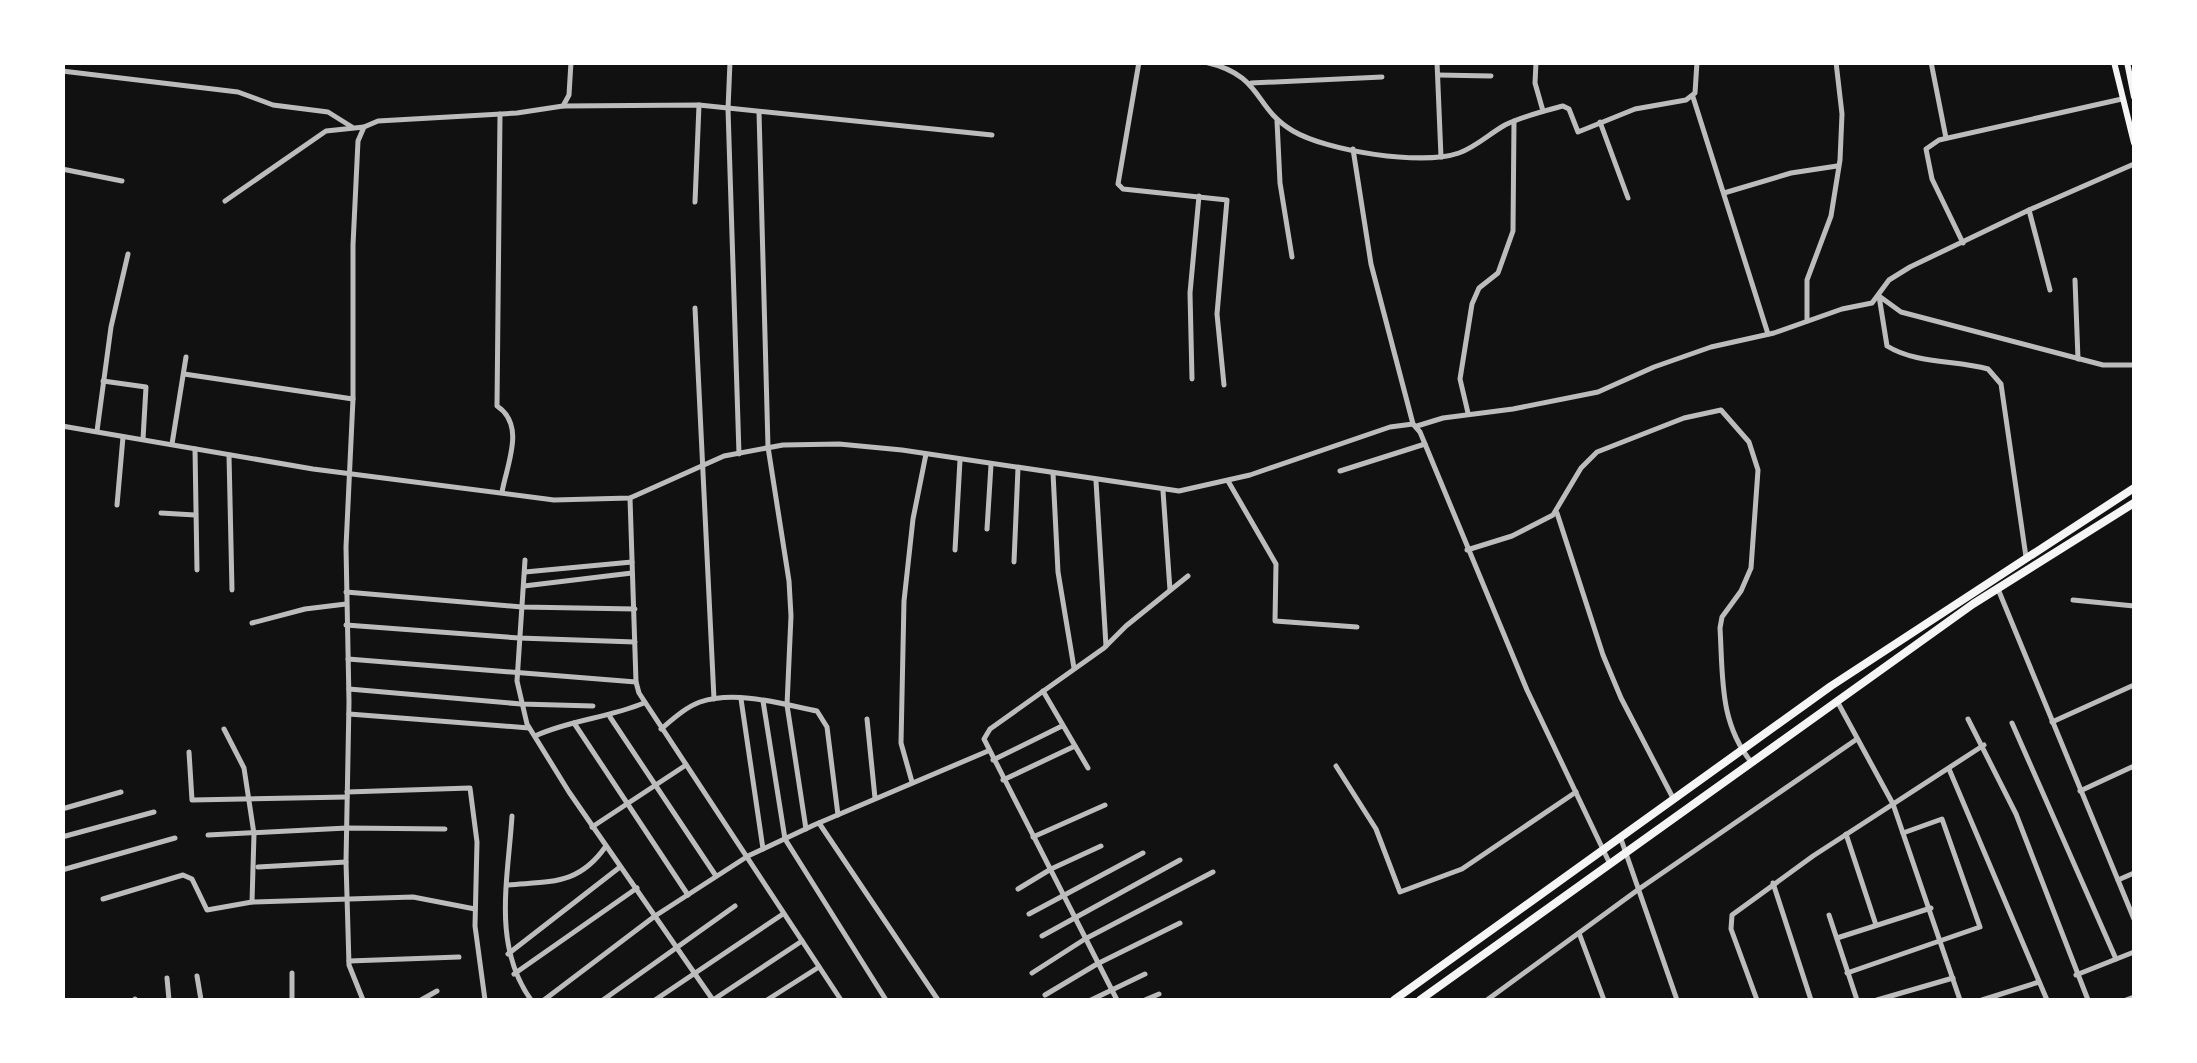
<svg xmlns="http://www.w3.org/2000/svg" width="2197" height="1063" font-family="'Nunito Sans',sans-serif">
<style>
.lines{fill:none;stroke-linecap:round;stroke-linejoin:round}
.minor{stroke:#bcbcbc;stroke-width:5}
.tertiary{stroke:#bcbcbc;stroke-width:5}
.secondary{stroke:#f5f5f5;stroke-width:6}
.trunk{stroke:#f5f5f5;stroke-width:8}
</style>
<rect width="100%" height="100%" fill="#111"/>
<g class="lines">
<!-- minor -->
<g class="minor">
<polyline points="730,62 728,109 739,454"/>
<polyline points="1139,62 1118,184 1123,189 1227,200 1217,314 1224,385"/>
<path d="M 1205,62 C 1265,76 1252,107 1293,131 C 1327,151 1421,166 1459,153 C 1476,147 1489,134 1505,125 C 1523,116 1544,111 1563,106 L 1569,109 L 1578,132 L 1635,109 L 1686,100 L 1695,93 L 1697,62"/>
<polyline points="1437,62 1441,157"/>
<polyline points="1536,62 1535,83 1543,111"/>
<polyline points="1931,62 1946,138"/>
<polyline points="62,71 238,92 273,105 328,112 352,127"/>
<polyline points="1438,75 1491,76"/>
<polyline points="1251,83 1382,77"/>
<polyline points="1693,97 1768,334"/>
<polyline points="563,106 699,105 992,135"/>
<polyline points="759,112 768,447 789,581 791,616 787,705 806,829"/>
<path d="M 500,114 L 497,406 C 526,425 507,464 502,492"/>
<polyline points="1277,121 1280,183 1292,257"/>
<polyline points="1600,122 1628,198"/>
<polyline points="1353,149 1371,264 1413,424"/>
<polyline points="62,169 122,181"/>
<polyline points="1724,193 1791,173 1837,166"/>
<polyline points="225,201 326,131 364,127"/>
<polyline points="695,202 699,105"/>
<polyline points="2029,210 2050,290"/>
<polyline points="1963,243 1932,179 1926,149 1939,140 2122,99"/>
<polyline points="2075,280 2078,359"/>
<polyline points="695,308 714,699"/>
<polyline points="1807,321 1807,280 1831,216 1840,160 1842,114 1836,62"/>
<polyline points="184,374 353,399"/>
<polyline points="1192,379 1190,293 1199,196"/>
<polyline points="103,381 146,387 143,439"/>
<polyline points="1468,413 1460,379 1472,304 1479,288 1498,273 1513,231 1514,121"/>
<polyline points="1417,426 1443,418 1513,409 1598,392 1654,367 1711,347 1774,333 1842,309 1872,303 1889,280 1910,267 2029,210 2134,164"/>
<polyline points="97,431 111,327 128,254"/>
<polyline points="172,444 186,357"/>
<polyline points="195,449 197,570"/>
<polyline points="229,455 232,590"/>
<polyline points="1340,471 1425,444"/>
<polyline points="1053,473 1058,572 1074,668"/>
<polyline points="1096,481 1106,646"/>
<polyline points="1228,481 1276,564 1275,621 1357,627"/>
<polyline points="1163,491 1170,590"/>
<polyline points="630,498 636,682 639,693 841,1000"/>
<polyline points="117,505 123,437"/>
<polyline points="161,513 195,515"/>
<polyline points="1557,513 1603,655 1621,698 1673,798"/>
<polyline points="987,529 991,465"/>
<polyline points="955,550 960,460"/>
<path d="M 1467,550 L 1512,536 L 1553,515 L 1581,468 L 1597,452 L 1684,418 L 1721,410 L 1749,442 L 1758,470 L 1751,568 L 1741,591 L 1722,617 L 1720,628 C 1723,677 1719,723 1752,763"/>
<path d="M 2026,557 L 2001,384 L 1988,369 C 1956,360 1916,364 1887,346 L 1879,296 L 1901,312 L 2103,365 L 2134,365"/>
<polyline points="525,560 517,681 527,724 569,792 713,1000"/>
<polyline points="1014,562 1018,468"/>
<polyline points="525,572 632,562"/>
<polyline points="524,586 632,573"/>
<polyline points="346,592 522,607 635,609"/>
<polyline points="2073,600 2134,606"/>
<polyline points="252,623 305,609 346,604"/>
<polyline points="346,625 519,638 635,642"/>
<polyline points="348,659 636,682"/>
<polyline points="349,689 521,704 593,706"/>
<polyline points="1043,691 1088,768"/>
<polyline points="741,699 763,849"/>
<polyline points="763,701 785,839 886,1000"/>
<polyline points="1837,701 1893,804 1960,1000"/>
<polyline points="349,714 529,728"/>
<polyline points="610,717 716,876"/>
<polyline points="867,719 875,798"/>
<polyline points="1968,719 2016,814 2088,1000"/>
<polyline points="2052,722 2134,685"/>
<polyline points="574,723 688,895"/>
<polyline points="2012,723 2116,959"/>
<polyline points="224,729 244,768 254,834 252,902"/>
<path d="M 661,729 C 673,719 686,707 700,702 C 736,690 782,704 817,711 L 827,727 L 838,815"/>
<path d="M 535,736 C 570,720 608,718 644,703"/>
<polyline points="189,752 192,800 347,797"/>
<polyline points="993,760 1062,726"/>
<polyline points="1336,766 1376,829 1400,892 1462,869 1576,792"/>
<polyline points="1949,769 2047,1000"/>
<polyline points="1003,780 1075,746"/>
<polyline points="912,782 901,743 904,601 913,519 926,454"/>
<polyline points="2080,791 2134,766"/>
<polyline points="347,792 470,788 477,842 475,926 485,1000"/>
<polyline points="62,809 121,792"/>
<path d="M 512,816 C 508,880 492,945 531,1000"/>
<polyline points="819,823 938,1000"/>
<polyline points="592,827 686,765"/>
<polyline points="1846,834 1876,925"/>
<polyline points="208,835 347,828 445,829"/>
<polyline points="62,837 154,812"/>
<polyline points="1033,837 1105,805"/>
<polyline points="1621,839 1677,1000"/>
<polyline points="258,867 346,862"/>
<polyline points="62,870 175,838"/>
<polyline points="2118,880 2134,873"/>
<polyline points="1773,883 1811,1000"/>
<path d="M 508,885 C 552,881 579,885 606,846"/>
<polyline points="1018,889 1051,869 1101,846"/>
<polyline points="103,899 183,875 192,879 207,910 252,902 413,897 475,909"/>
<polyline points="1029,914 1143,853"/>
<polyline points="1829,915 1857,1000"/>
<polyline points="1579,933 1604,1000"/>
<polyline points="1042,936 1180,860"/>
<polyline points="1837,938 1931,908"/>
<polyline points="508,954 620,867"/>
<polyline points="349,961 459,957"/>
<polyline points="292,973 292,1000"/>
<polyline points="1032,973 1085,939 1213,872"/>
<polyline points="1847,973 1980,927 1942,819 1903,833"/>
<polyline points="514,974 637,888"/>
<polyline points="2076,975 2134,952"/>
<polyline points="197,976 201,1000"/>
<polyline points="167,978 169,1000"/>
<polyline points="1045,995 1097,964 1180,923"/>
<polyline points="135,999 135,1000"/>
<polyline points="363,1000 349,965 346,862 349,702 346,547 353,399 353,245 358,141 364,127 378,121 517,113 563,106 569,95 571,62"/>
<polyline points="421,1000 437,991"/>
<polyline points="544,1000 655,916 748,856 814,825 988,751"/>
<polyline points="603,1000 735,906"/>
<polyline points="655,1000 783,914"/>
<polyline points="713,1000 802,941"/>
<polyline points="767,1000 819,967"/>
<polyline points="1091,1000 1145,974"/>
<polyline points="1117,1000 984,739 990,729 1104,648 1126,626 1188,576"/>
<polyline points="1145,1000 1159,994"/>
<polyline points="1487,1000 1639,889 1857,739"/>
<polyline points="1757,1000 1731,929 1732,915 1813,856 1984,745"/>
<polyline points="1877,1000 1953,978"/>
<polyline points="1982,1000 2039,982"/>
<polyline points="2126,1000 2134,997"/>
</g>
<!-- tertiary -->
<g class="tertiary">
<polyline points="62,426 313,469 554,500 630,498 724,456 783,445 839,444 902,450 1179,491 1250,475 1390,427 1413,424 1420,432 1527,690 1609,862"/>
<polyline points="1998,589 2134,919"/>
</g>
<!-- secondary -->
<g class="secondary">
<polyline points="2114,62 2134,143"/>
<polyline points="2127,62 2134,97"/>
</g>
<!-- trunk -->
<g class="trunk">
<polyline points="1394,1000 1831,686 2134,488"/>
<polyline points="1420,1000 1973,604 2134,503"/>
</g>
</g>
<!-- border -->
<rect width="2197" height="1063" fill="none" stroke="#ffffff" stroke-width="130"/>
</svg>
